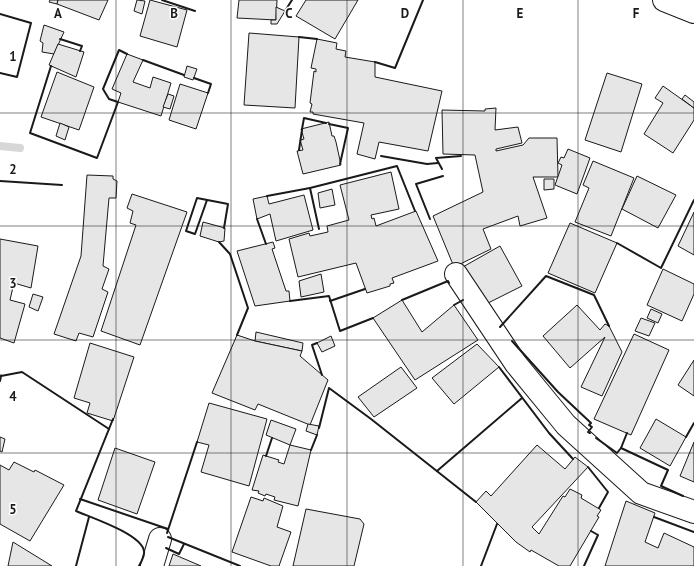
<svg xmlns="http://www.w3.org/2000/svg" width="694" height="566" font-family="'PT Sans',sans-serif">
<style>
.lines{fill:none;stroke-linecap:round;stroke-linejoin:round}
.stream{stroke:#d7d7d7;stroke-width:8}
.building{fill:#e6e6e6;stroke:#1a1a1a}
.minor-casing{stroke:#1a1a1a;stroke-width:24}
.minor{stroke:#fff;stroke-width:22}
.hedge{stroke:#2b5a34;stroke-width:3;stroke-dasharray:2 3;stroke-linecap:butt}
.wall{stroke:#1a1a1a;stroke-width:2}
.grid{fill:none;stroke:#1a1a1a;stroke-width:1;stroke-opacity:0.55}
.grid-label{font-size:13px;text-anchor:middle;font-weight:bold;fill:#1a1a1a;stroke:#fff;stroke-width:3;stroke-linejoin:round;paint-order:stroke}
</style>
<rect width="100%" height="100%" fill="#fff"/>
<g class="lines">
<!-- stream -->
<polyline class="stream" points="0,146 20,148"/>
</g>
<!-- building -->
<g class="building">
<polygon points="50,0 58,0 57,4 49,2"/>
<polygon points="58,0 108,0 99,20 57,4"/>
<polygon points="137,0 145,1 142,14 134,11"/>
<polygon points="150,0 187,10 177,47 140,36"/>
<polygon points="239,0 277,0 276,20 237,18"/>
<polygon points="306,0 358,0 335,39 296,16"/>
<polygon points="276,7 285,11 277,24 271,24 271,20 276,20"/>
<polygon points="44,25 64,32 54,54 42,52 43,43 40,41"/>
<polygon points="249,33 299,37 295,108 244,105"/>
<polygon points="317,39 337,43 336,49 346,51 345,57 375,62 375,77 442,91 428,151 379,142 375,159 357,154 364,123 313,114 313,112 310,112 312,104 310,103 314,71 316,72 316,69 311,68"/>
<polygon points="58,44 84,52 76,77 49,65"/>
<polygon points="127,54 143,60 133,82 150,88 153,77 171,83 161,116 118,102 121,93 112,89"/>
<polygon points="187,66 197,69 193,80 184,77"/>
<polygon points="57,72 94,87 79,130 41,117"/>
<polygon points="607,73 642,84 621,152 585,140"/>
<polygon points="180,84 208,93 196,129 169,120"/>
<polygon points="663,86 694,108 694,120 673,153 644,134 663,103 655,98"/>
<polygon points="168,94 174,96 170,109 163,107"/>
<polygon points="685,95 694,102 694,108 682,99"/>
<polygon points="496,108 495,130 518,127 522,143 496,149 496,151 523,145 529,138 557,138 558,177 533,177 547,218 520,226 518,216 483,229 491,249 454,267 433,216 483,192 475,155 443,154 442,110 485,111 485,109"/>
<polygon points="329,122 332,136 334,136 336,142 341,165 303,174 297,151 303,150 300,140 304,139 301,129"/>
<polygon points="60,123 69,127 65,140 56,136"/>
<polygon points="568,149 590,158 577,194 555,185 562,165 558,163 561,157 564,158"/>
<polygon points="593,161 634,178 611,236 575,222 589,188 583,185"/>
<polygon points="391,172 399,209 371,215 372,219 374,218 376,226 416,211 438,261 392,278 394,283 390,284 390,286 367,293 356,263 298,277 289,239 309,233 310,236 328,232 327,226 349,220 340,185"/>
<polygon points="87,175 113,176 113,179 117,181 116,198 109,198 103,266 109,269 102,289 108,292 93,337 79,333 76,341 54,334 81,256"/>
<polygon points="637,176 676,195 658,228 622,209"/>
<polygon points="544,179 554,179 554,189 544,190"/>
<polygon points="332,189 335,205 320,208 318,193"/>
<polygon points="132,194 187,212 140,345 101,331 136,225 130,223 133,211 127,208"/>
<polygon points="304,195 313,230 276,241 270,214 257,219 253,199 267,196 269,204"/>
<polygon points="694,212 694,255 678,246"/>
<polygon points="203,222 225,228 224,241 219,242 200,236"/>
<polygon points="570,223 617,243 595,293 548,273"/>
<polygon points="0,239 38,246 31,288 14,283 10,300 25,304 14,343 0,338"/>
<polygon points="273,242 275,248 272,249 286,291 289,291 290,301 255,306 237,251"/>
<polygon points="500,246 522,286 482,306 461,268"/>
<polygon points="663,269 694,284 694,294 682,321 647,305"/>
<polygon points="321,274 324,292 301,297 299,281"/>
<polygon points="33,294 43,297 38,311 29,307"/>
<polygon points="402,300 422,332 454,305 478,340 415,380 373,318"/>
<polygon points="577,305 600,330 605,324 609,326 622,352 602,396 581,387 605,337 570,368 543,336"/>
<polygon points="651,309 662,314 658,323 647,318"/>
<polygon points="641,318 655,323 649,336 635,331"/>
<polygon points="256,332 303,343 302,351 255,341"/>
<polygon points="634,334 669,350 631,435 594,419"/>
<polygon points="237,335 255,341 302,351 300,356 328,380 310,425 258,404 255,410 212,393"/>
<polygon points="331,336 335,346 322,352 317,343"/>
<polygon points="90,343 134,357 113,421 87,413 90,403 74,398"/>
<polygon points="477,344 499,367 454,404 432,378"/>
<polygon points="694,360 694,396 678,385"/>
<polygon points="401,367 417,388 374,417 358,397"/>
<polygon points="209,403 267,419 249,486 201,472 209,445 197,442"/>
<polygon points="656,419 686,437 670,466 640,448"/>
<polygon points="271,420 296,429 290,445 266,435"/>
<polygon points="308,424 319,426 317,435 306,431"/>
<polygon points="0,437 5,439 2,452 0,451"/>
<polygon points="694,442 694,482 680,476"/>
<polygon points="290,445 311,450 298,506 274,500 275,497 266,494 265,496 258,493 259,491 252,490 263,455 279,460 278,462 284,464"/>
<polygon points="537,445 565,469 575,457 588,467 532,527 539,534 563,496 565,497 570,489 582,495 581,498 601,510 597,516 599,517 570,566 559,566 531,550 530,552 516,542 476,502 486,491 491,496"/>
<polygon points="115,448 155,462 137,514 98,500"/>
<polygon points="14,462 34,472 35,470 64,485 30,541 0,524 0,465 9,470"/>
<polygon points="251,497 263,501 264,498 283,506 277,527 291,532 279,566 271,566 232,552"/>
<polygon points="626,501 655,513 645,542 658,548 664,533 694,547 694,566 605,566"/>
<polygon points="306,509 360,519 364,524 354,566 293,566"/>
<polygon points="13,542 52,566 8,566"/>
<polygon points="173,554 201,566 169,566"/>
</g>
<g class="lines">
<defs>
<g id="minor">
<polyline points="664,0 694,12"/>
<polyline points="456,274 516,364 566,425 641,493 694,512"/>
<polyline points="152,566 160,539"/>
</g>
</defs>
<!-- minor casing -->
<use href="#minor" class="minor-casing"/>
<!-- minor -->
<use href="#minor" class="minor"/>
<!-- hedge -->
<polyline class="hedge" points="0,375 1,376"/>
<!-- wall -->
<g class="wall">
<polyline points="162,0 195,11"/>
<polyline points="285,11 292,0"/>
<polyline points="0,14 31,23 17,77 0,73"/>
<polyline points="299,37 317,39"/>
<polyline points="60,39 82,46 80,51"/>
<polyline points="143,60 184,75"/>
<polyline points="375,62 395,68 423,0"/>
<polyline points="51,66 30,133 97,158 118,102 109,99 103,89 119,50 127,54"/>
<polyline points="194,78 211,84 208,93"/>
<polyline points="329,124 348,128 340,164"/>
<polyline points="302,129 304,118 326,123"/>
<polyline points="299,150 302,130"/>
<polyline points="381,156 427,164 438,163"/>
<polyline points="442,169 436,158 461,156"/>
<polyline points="0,181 62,185"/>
<polyline points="267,196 310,188"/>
<polyline points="207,200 195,234 186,231 197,198 228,204 224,228"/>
<polyline points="257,219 266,244"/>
<polyline points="430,219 416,184 443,176"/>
<polyline points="319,229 310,188 397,166 415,211"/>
<polyline points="219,242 230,254 248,308 237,335"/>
<polyline points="617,243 661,268 694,200"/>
<polyline points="402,300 448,281 449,283"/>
<polyline points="290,301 329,296 340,331 373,318"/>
<polyline points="330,301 365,289"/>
<polyline points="454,305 463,300"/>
<polyline points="500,327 546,276 594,295 609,326"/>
<polyline points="512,341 558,392 591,423 589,425 592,427 588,432 590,433"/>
<polyline points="317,343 312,345 322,375"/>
<polyline points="499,367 549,433 573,459"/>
<polyline points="0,381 1,376 22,372 109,429"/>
<path d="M 113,419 L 76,511 C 92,518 141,534 144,551 C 145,556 141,562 139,566"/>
<polyline points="319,428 329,388 371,419 476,502"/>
<polyline points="686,437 694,423"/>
<polyline points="596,438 617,453 621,448 627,433"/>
<polyline points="621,448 668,470 661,486 683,496"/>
<polyline points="311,450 317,435"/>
<polyline points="266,456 272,438"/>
<polyline points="588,467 608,492 599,508"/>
<polyline points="437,471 522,398"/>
<polyline points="80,499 168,529"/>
<polyline points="654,517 694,532"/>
<polyline points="167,533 197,442"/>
<polyline points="168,537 240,566"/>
<polyline points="166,548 179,554 184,544"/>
<polyline points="76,566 89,517"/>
<polyline points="481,566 497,524"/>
<polyline points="584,566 598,535 591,531"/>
</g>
</g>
<!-- grid -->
<path class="grid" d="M 116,0 L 116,566M 231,0 L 231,566M 347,0 L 347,566M 463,0 L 463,566M 578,0 L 578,566M 0,113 L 694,113M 0,226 L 694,226M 0,340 L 694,340M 0,453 L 694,453"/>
<g class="grid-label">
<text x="58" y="18">A</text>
<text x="174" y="18">B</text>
<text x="289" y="18">C</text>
<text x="405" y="18">D</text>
<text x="520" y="18">E</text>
<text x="636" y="18">F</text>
<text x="13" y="61">1</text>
<text x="13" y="174">2</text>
<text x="13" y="288">3</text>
<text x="13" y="401">4</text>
<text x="13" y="514">5</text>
</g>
</svg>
